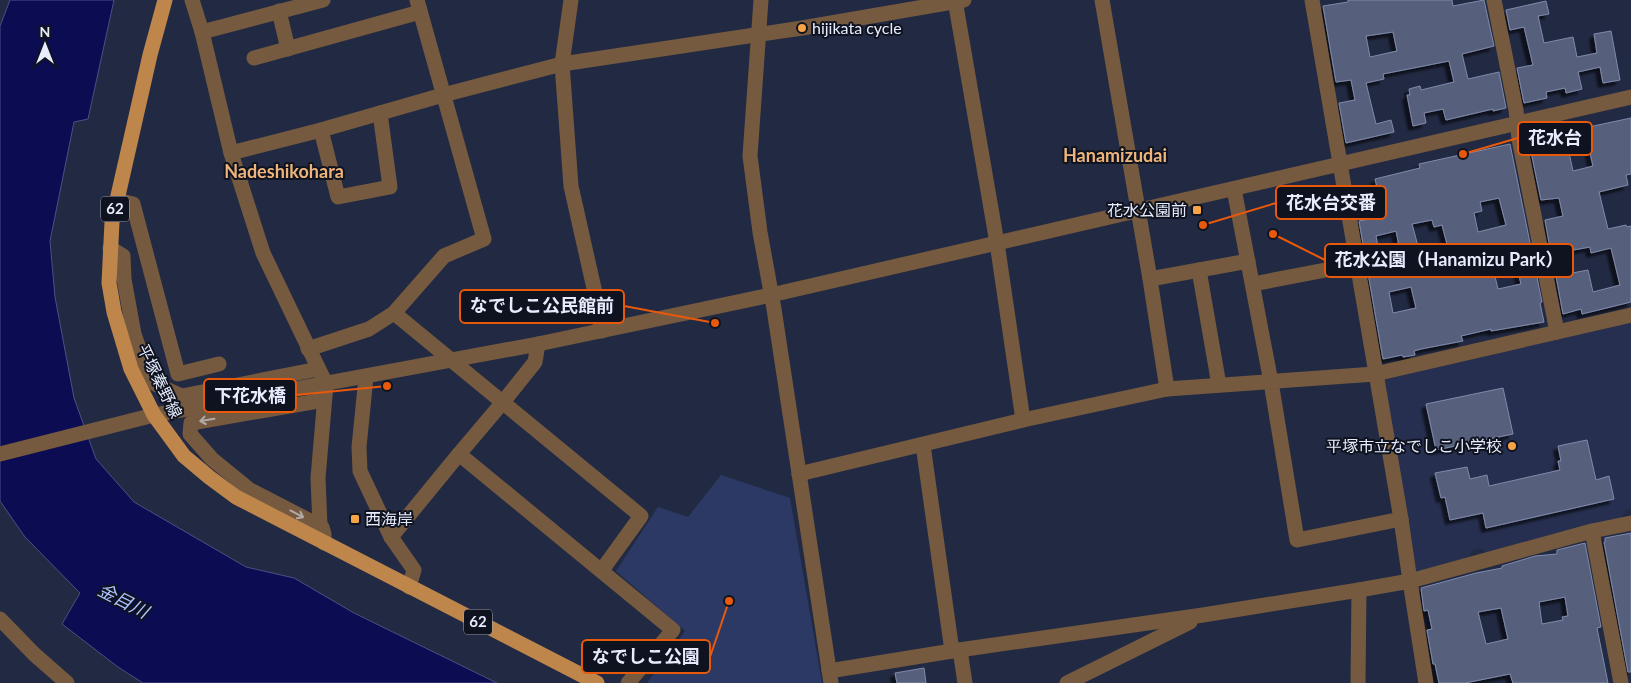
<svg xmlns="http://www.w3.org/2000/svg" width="1631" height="683" font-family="Lato,'Noto Sans JP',sans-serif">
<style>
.built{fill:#262f4f}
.green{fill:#2c3964}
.water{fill:#0b0c52;stroke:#4d4f85}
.building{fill:#565f7c;stroke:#808aaa;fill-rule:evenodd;filter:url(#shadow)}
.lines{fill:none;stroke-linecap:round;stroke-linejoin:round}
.minor{stroke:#755a3f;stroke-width:15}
.major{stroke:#bf864c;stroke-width:15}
.oneway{stroke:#b3aaa8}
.poi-dot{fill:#f6a247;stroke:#0f131f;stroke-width:2}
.labels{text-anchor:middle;stroke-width:4;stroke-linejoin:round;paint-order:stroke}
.shield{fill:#0f131f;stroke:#a6abba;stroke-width:1}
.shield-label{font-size:15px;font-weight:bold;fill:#e6ecfd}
.poi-label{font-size:16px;fill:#e6ecfd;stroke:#0f131f;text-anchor:start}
.street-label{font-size:16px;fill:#e6ecfd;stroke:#0f131f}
.neighbourhood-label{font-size:18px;font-weight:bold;fill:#eeb47b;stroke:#0f131f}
.water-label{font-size:18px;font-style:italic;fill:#acc0fd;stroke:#0f131f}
.leader{fill:none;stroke:#e8590c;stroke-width:2}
.callout-dot{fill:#e8590c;stroke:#0f131f;stroke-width:2}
.callout{fill:#0f131f;stroke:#e8590c;stroke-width:2}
.callout-label{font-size:18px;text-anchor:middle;font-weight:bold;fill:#e6ecfd}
</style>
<defs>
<filter id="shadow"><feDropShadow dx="-4.5" dy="4.5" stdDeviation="1" flood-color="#0009"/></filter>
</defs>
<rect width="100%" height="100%" fill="#222a43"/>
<!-- built -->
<polygon class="built" points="1631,321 1631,509 1626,510 1621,518 1487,553 1480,548 1473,550 1468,558 1419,573 1413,569 1382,383 1385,378"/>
<!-- green -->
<polygon class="green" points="721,475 790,498 822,683 647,683 685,631 616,571 658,507 688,517"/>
<!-- water -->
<polygon class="water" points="10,0 114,0 88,119 74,122 50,241 55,297 74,398 96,459 134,502 246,567 294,578 354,613 497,683 143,683 118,667 62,624 80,593 25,537 0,501 0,26"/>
<!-- building -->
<g class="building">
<path d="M 1348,0 L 1452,0 L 1453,6 L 1484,0 L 1494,46 L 1462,54 L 1468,79 L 1499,72 L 1506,108 L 1493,111 L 1493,109 L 1446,120 L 1443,109 L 1424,113 L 1426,123 L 1413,126 L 1407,95 L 1410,95 L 1409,89 L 1420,86 L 1421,90 L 1454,82 L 1449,61 L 1383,74 L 1384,79 L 1366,83 L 1376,124 L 1391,120 L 1394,132 L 1346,143 L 1339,103 L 1355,100 L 1351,80 L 1336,82 L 1323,6 L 1348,2 ZM 1393,32 L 1397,51 L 1370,57 L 1366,36 Z"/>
<polygon points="1546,1 1549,14 1538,16 1544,43 1573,37 1577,57 1597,53 1594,34 1611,31 1620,80 1603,83 1600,67 1578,72 1582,89 1566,93 1565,88 1546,92 1547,98 1524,103 1517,68 1533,65 1524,27 1510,30 1506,10"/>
<polygon points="1631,118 1631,174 1626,175 1628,185 1599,192 1608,229 1626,225 1627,227 1631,226 1631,302 1582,314 1581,309 1563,314 1556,276 1588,270 1593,292 1620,285 1611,248 1591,253 1590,247 1551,254 1545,220 1563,216 1559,198 1541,200 1529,142 1539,138 1539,137 1564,130 1573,171 1593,166 1584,128"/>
<path d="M 1510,144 L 1542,302 L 1540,303 L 1544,322 L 1491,331 L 1491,329 L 1461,336 L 1463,341 L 1421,349 L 1414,351 L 1415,355 L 1403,357 L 1402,355 L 1383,359 L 1359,221 L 1384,216 L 1375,179 L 1420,168 L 1419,164 ZM 1499,198 L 1506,225 L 1478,232 L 1474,213 L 1482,211 L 1480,202 ZM 1432,220 L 1434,227 L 1442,225 L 1452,263 L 1429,269 L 1423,245 L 1418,246 L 1412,224 ZM 1396,231 L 1400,251 L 1380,257 L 1376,236 ZM 1516,263 L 1521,284 L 1498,289 L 1493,268 ZM 1411,287 L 1416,308 L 1393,313 L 1389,292 Z"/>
<polygon points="1503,388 1513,434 1436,450 1426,404"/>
<polygon points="1587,440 1596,480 1609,476 1614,499 1486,528 1483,513 1450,520 1445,497 1441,498 1435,473 1467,467 1470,479 1487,475 1489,486 1560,470 1558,461 1561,461 1558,446"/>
<polygon points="1631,533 1631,672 1628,672 1604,542 1605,542 1605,538"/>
<path d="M 1585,543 L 1601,627 L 1597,628 L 1608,683 L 1513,683 L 1510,674 L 1465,683 L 1439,683 L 1435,664 L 1433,664 L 1427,630 L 1432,629 L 1428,610 L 1424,611 L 1421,588 L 1476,573 L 1502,568 L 1502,566 L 1535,556 L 1557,554 L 1557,550 ZM 1565,597 L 1568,616 L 1562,617 L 1563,620 L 1542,624 L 1539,602 ZM 1501,608 L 1508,639 L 1486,644 L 1478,612 Z"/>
<polygon points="924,668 926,683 897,683 895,673"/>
</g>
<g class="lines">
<!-- minor -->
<g class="minor">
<polyline points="192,0 202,32 231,153 321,130 443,95 562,64 802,28 964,0"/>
<polyline points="571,0 562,64 571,186 600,315 599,318 602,331"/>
<polyline points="761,0 750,156 760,232 774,309 831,683"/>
<polyline points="955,0 997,243 1023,420"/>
<polyline points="1102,0 1150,279 1167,389"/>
<polyline points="1312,0 1401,519 1410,581 1592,531 1631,523"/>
<polyline points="1494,0 1516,110 1519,139 1557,332"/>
<polyline points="279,11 288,49"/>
<polyline points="202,32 323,0"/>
<polyline points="254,58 420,12"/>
<polyline points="321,130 338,197 390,187 380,113"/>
<polyline points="231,153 263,253 326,384 318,478 320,526 322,527 324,534 324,543"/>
<polyline points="1234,189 1271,382 1297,540 1401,519"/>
<polyline points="117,200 133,204 178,374 219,364"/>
<polyline points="110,248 123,256 124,279 134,334 147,372 155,384 182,396 318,369"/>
<polyline points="1199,270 1219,385"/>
<polyline points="1150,279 1248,261"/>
<polyline points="1253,284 1357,264"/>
<polyline points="394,313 641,516 602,570"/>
<polyline points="538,344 535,362 503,402 459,454 673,630 628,683"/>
<polyline points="308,349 369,329 394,313 444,256 484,239 417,0"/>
<polyline points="366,377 359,447 360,471 391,537 414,570 409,587"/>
<polyline points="923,445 952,651"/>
<polyline points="0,454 154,415 538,344 771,295 1631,97"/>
<polyline points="799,474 1023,420 1167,389 1375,374 1631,315"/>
<polyline points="320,526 250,490 212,459 190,434 191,423 324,400"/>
<polyline points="1592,531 1621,683"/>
<polyline points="391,537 459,454"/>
<polyline points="0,619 34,654 67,683"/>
<polyline points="960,650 965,683"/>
<polyline points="829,671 952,651 1203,615 1359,590 1410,581 1426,683"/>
<polyline points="1067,683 1190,622"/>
<polyline points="1358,683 1359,590"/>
</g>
<!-- major -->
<polyline class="major" points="165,0 150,55 112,222 109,283 114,312 131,369 154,415 184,456 209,477 236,497 597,683"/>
</g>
<!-- one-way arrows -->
<defs><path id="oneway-shaft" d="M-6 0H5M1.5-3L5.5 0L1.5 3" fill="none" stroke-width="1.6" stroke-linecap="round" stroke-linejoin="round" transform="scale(1.25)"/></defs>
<g class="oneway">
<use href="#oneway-shaft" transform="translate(207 420) rotate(171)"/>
<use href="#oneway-shaft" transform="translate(297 514) rotate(28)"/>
</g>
<!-- markers -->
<g class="poi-dot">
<circle cx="802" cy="28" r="5"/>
<rect x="1192" y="205" width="10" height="10" rx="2.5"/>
<circle cx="1512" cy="446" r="5"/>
<rect x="350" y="514" width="10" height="10" rx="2.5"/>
</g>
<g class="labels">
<!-- shield labels -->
<g class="shield">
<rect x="101" y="196.5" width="28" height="25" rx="4"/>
<rect x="464" y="609.5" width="28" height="25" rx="4"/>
</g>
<g class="shield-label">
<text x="115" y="214">62</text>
<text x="478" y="627">62</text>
</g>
<!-- poi labels -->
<g class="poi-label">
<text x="812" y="34">hijikata cycle</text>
<text x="1187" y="216" text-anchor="end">花水公園前</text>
<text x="1502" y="452" text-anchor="end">平塚市立なでしこ小学校</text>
<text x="365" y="525">西海岸</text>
</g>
<!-- street labels -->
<g class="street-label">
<text transform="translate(160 381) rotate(64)" y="6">平塚秦野線</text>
</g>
<!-- neighbourhood labels -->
<g class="neighbourhood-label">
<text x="1115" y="162">Hanamizudai</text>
<text x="284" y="178">Nadeshikohara</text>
</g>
<!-- water labels -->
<g class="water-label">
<text transform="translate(123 601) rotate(27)" y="6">金目川</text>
</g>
</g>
<!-- callouts -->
<path class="leader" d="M1463 154L1518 138M1203 225L1276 203M1273 234L1325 260M715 323L624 306M387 386L296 395M729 601L710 657"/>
<g class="callout-dot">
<circle cx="1463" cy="154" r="5"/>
<circle cx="1203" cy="225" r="5"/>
<circle cx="1273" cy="234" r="5"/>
<circle cx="715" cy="323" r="5"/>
<circle cx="387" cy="386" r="5"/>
<circle cx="729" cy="601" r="5"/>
</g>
<g class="callout">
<rect x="1518" y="122" width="74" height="33" rx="5"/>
<rect x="1276" y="186" width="110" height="33" rx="5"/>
<rect x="1325" y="244" width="248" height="33" rx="5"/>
<rect x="460" y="290" width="164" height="33" rx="5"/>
<rect x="204" y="379" width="92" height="33" rx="5"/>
<rect x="582" y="640" width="128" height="33" rx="5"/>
</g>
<g class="callout-label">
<text x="1555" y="144">花水台</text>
<text x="1331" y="209">花水台交番</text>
<text x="1449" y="266">花水公園（Hanamizu Park）</text>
<text x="542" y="312">なでしこ公民館前</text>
<text x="250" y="402">下花水橋</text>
<text x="646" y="663">なでしこ公園</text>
</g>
<!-- north arrow -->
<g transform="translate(45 45)" stroke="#0f131f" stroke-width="4" paint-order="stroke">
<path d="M0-4L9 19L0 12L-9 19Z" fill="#e6ecfd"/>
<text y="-8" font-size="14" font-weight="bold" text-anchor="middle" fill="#e6ecfd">N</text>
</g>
</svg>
